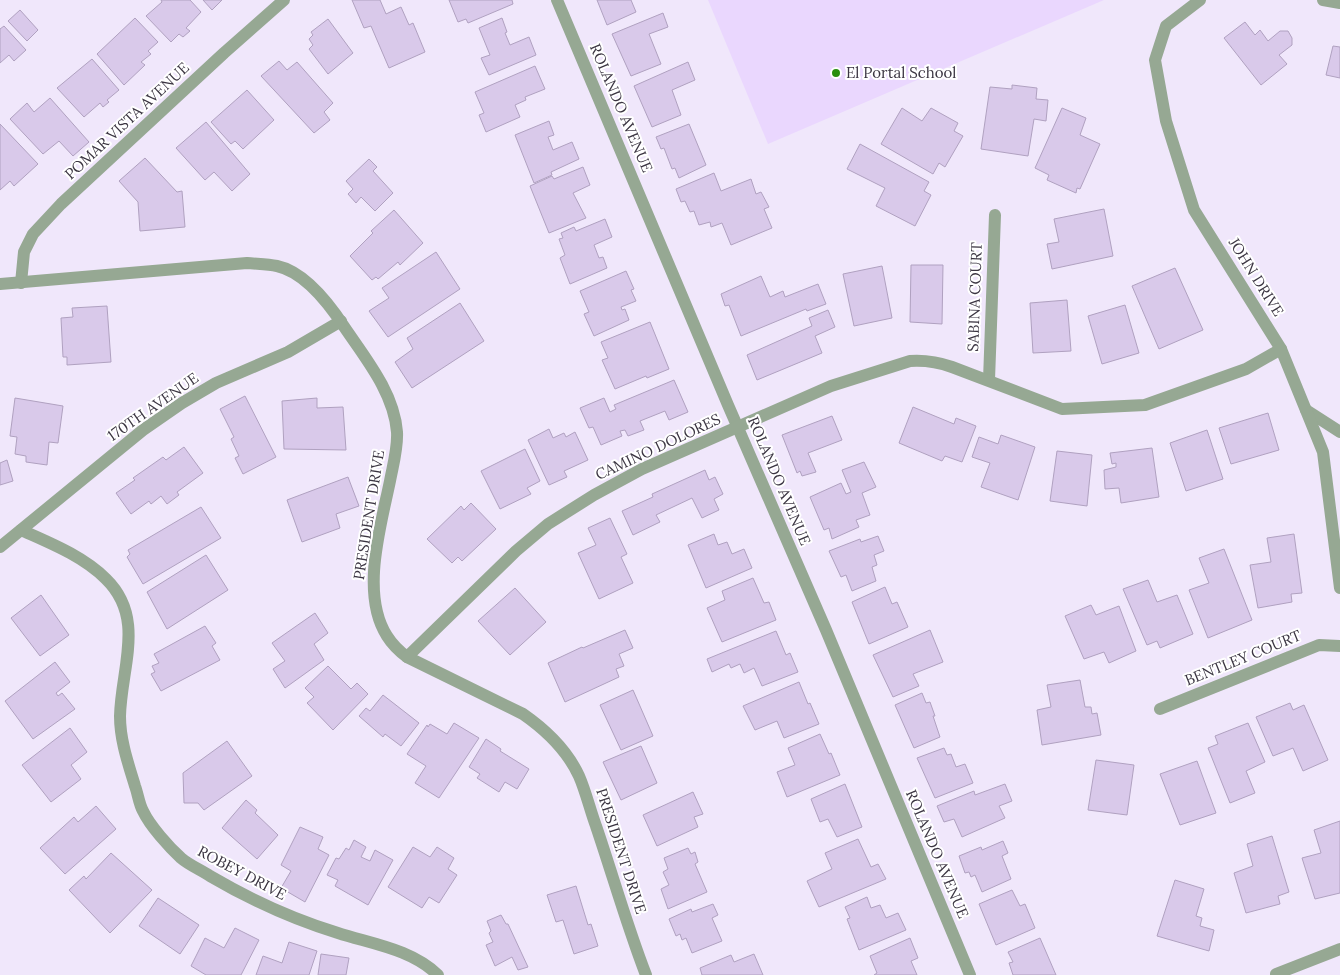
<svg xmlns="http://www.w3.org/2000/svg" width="1340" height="975" font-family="Lora,serif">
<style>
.built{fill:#ead7fe}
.building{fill:#d9c9ea;stroke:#b0a1c0}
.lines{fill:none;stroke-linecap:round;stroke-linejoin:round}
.service{stroke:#96a893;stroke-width:12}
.minor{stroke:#96a893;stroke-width:12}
.poi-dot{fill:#298f0d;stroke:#fff;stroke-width:2}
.labels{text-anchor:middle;stroke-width:4;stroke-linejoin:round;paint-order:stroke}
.poi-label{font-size:15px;fill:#3b3542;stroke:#fff;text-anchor:start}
.street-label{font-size:15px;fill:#3b3542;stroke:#fff}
</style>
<rect width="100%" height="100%" fill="#f0e7fb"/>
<!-- built -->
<polygon class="built" points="708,0 1104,0 768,144"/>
<!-- building -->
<g class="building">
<polygon points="161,0 190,0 201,12 186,28 190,31 183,37 179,34 171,42 146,16 162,2"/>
<polygon points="203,0 222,0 212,10"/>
<polygon points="352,0 380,0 386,14 401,7 409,25 413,23 425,52 389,68 371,26 364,28"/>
<polygon points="449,0 512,0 513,4 468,23 466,19 458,22"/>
<polygon points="597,0 631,0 636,12 607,25"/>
<polygon points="20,10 38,30 27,41 8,21"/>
<polygon points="663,13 668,27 649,34 661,64 631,76 612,34"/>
<polygon points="135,18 158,42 148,51 151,54 141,62 145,65 124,85 97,54"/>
<polygon points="502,18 507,32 505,33 510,45 529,37 536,55 489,75 481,58 490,55 479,28"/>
<polygon points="328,19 353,53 328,74 309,49 313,45 309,39 313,35 311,32"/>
<polygon points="1245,22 1255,35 1260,30 1268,41 1280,31 1288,31 1292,38 1292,45 1279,55 1287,64 1261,85 1224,38"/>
<polygon points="4,26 26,50 14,61 9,55 0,63 0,29"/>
<polygon points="1333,46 1340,47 1340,78 1326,75"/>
<polygon points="92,59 119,90 107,100 109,102 103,107 100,103 84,117 57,88"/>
<polygon points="279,61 287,70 297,62 333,103 324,112 330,120 314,133 261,76"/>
<polygon points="688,62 695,80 672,90 681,115 652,127 634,86"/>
<polygon points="535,66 545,89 525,97 526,100 515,105 520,117 486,132 479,115 484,113 475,92"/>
<polygon points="1012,85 1037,88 1036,99 1048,100 1046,121 1034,119 1028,156 981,149 990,87 1012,89"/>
<polygon points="247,90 274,120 243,149 235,141 231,144 211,122"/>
<polygon points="50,98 89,142 73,156 59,141 43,154 10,119 27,103 34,112"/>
<polygon points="902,108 922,121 931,108 958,123 954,131 963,136 945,167 939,163 933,174 881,144"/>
<polygon points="1062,108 1086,118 1080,135 1100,144 1080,189 1077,188 1076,193 1047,180 1049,175 1035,168"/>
<polygon points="549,121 554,135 548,137 553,150 572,142 579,159 551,172 552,175 534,183 515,135"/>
<polygon points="206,122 250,174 232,191 214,172 205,180 176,148"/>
<polygon points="0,124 38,164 14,186 10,181 0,190"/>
<polygon points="689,124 706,165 679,178 675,168 672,169 664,148 661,149 656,137"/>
<polygon points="860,144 929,182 924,191 931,195 915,226 876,206 885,188 847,169"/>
<polygon points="145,158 177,192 182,191 185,227 140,231 138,202 119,181"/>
<polygon points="369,159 377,167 373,171 393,193 375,211 361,197 356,203 348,194 353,189 346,181"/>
<polygon points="583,167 590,185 573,193 586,218 549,233 530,186 552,176 554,179"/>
<polygon points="714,173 721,191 751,179 756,194 761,192 769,207 764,209 772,228 731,245 722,223 711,227 710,222 699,225 694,211 690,212 685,201 681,202 676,189"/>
<polygon points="1104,209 1113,256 1052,269 1047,244 1059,242 1054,219"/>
<polygon points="394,210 423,243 400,265 398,262 378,279 376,277 372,280 350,256 373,233 371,231"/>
<polygon points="605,219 612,237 594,245 599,258 603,257 607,268 570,284 560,258 565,255 559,239 563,238 561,233 574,227 576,231"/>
<polygon points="436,252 460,289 388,337 369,311 389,298 382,288"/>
<polygon points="911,265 943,265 942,324 910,322"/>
<polygon points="882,266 892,318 854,326 843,274"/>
<polygon points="1175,268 1203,330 1159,349 1132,286"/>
<polygon points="626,271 634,289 631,290 636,301 621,307 622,310 625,309 629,320 594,336 584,314 589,312 580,291"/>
<polygon points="761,276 770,297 783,291 785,297 818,284 826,304 807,311 806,309 741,336 729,305 725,306 721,294"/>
<polygon points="1067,300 1071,351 1033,353 1030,303"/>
<polygon points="460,303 484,341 412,388 395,362 413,349 407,338"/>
<polygon points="1125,305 1139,353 1102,364 1088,316"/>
<polygon points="107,306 111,362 67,365 67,357 63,357 61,318 73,317 72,308"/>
<polygon points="828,310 835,327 815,336 822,353 757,380 747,355 812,326 809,318"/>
<polygon points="650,322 669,369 647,378 646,376 615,389 602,360 608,358 601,342"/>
<polygon points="674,380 688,412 669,420 665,411 640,421 644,430 628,436 625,430 620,431 622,436 601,445 593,427 589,428 580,408 604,398 610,412 616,409 614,405"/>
<polygon points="245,396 276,457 243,474 235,458 239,456 231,439 234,437 220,409"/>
<polygon points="15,398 63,406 58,443 49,442 47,465 26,462 26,456 15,454 17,437 10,436"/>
<polygon points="317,398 317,408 343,407 346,450 284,449 282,401"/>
<polygon points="913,407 954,424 956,418 976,426 962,462 945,456 942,461 899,443"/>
<polygon points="1268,413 1279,450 1231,464 1219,428"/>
<polygon points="832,416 842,440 808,453 816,472 802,476 800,471 797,473 782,435"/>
<polygon points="549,429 553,438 564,433 566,437 575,432 588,460 564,471 567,477 549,485 528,440"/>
<polygon points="1207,430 1223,479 1186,491 1170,443"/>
<polygon points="1001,435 1035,447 1018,500 981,487 990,463 972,457 979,437 998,444"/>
<polygon points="184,447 203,473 177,492 179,495 167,504 161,496 151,504 149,501 131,514 116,493 135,480 133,478 163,457 166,460"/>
<polygon points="1152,448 1159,497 1121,503 1119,488 1105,489 1104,470 1116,467 1116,463 1112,464 1110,453"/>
<polygon points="525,449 540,481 527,488 531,494 500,509 481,471"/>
<polygon points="1057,451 1092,455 1087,506 1050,501"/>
<polygon points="7,460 13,481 0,485 0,463"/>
<polygon points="864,462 876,487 862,493 870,515 856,520 859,527 832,539 829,528 824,530 810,497 841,483 846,494 851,492 842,470"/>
<polygon points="705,470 709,480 715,477 723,494 714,499 719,510 702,518 692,498 656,515 660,522 633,535 622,511 653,497 652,494"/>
<polygon points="348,477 359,506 336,514 340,528 302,542 287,500"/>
<polygon points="471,503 496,529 462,561 458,557 452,563 427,539 461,506 464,510"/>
<polygon points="201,507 221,538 143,584 127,557 130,554 128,550"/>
<polygon points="610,518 627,554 621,557 633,583 599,599 578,553 596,545 588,528"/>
<polygon points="714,534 718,545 727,542 732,554 744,549 752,568 706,588 688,545"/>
<polygon points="1294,534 1302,593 1291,594 1292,602 1258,608 1250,565 1271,562 1267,538"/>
<polygon points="878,536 884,551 874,555 877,565 872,567 876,581 852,591 846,575 841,577 829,551 860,539 861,542"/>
<polygon points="1224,549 1252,620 1208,638 1189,590 1209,583 1199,558"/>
<polygon points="206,555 228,590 167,629 147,592"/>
<polygon points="753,578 764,603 769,602 776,620 722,642 707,608 725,600 722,591"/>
<polygon points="1148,580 1157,602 1177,595 1193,634 1160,648 1157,641 1147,645 1123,589"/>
<polygon points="885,587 892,604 897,602 908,627 869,644 852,602"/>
<polygon points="515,588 546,622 510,655 478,621"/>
<polygon points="41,595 69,635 40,656 11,618"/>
<polygon points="1091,605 1096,615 1119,606 1136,651 1109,663 1104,652 1084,659 1065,616"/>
<polygon points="315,613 328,633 314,644 324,660 285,688 273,669 285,661 272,643"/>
<polygon points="205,626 216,643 212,646 220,660 161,691 151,674 155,672 152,666 159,663 154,654"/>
<polygon points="625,630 633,648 619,654 624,666 616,669 619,677 565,702 548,663 582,647 583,648"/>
<polygon points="930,630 943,662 913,674 919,686 893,697 873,655"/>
<polygon points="776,631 786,655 790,653 798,672 762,686 754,668 744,673 740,664 731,668 729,664 712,672 707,659"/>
<polygon points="55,662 70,682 56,693 58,696 62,693 75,709 33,739 5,701"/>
<polygon points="328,666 351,689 357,683 368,694 333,730 307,703 314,697 305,688"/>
<polygon points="1080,680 1085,707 1091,707 1092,714 1097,713 1101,735 1042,745 1037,710 1051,707 1047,685"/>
<polygon points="799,682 808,704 810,703 819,724 784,738 777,721 755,730 743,706"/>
<polygon points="633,690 653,736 621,750 600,705"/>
<polygon points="922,693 926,703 930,702 935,716 933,716 940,737 914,748 895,705"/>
<polygon points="383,695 419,723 401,746 385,734 383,737 359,716 366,708 370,711"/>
<polygon points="1290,703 1293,710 1304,705 1328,760 1303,771 1293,748 1273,756 1256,717"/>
<polygon points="454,723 479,738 439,798 415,783 426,766 407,754 427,725 428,727 430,724 447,734"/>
<polygon points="1248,723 1265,762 1246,771 1255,793 1230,803 1208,748 1218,744 1215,736"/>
<polygon points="70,728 87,752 71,765 81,779 51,802 22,765"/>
<polygon points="820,734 829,754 831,753 840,775 787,797 777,772 795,765 788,748"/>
<polygon points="486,739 501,749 500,751 529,769 517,789 505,782 499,792 477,778 480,774 469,767"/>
<polygon points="227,741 252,776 204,810 198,803 184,803 183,773"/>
<polygon points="641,746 657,783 621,800 603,762"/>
<polygon points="944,748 947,755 951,754 956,767 965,764 973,783 935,798 917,758"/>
<polygon points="1096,760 1134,765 1127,815 1088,810"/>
<polygon points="1197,761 1216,813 1180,825 1160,774"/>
<polygon points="845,784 862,827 837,837 828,819 820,822 811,799"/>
<polygon points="1005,784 1012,801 999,806 1005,818 962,837 954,819 944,822 937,806 974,791 975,795"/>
<polygon points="693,792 703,814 694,817 698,827 657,846 643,815"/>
<polygon points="246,800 257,810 255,813 278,835 257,859 222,828"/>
<polygon points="96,806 116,829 65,874 40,848 74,817 78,822"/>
<polygon points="1340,821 1340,893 1315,899 1302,858 1321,853 1314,830"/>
<polygon points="300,827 323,837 318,849 329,855 305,902 281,888 291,871 281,865"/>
<polygon points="1272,836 1289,892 1278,896 1280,904 1246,913 1234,873 1253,866 1247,844"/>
<polygon points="858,839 871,867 878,864 886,879 819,907 807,881 832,869 825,853"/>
<polygon points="354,840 366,847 361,857 370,861 375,850 393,860 368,905 335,886 338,880 327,875 336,858 339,859 346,848 349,850"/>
<polygon points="1003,841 1008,853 1002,856 1011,879 982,892 975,875 971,877 969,872 965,873 959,856 981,847 982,850"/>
<polygon points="413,847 430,857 437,847 454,858 448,869 457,875 439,903 429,897 422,908 388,887"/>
<polygon points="688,848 691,854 695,852 698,862 695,864 707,892 668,909 661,889 669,885 663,872 668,869 664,858"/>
<polygon points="111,853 152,890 110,933 69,890 84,876 86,879"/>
<polygon points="1175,880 1204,889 1196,916 1202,918 1200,926 1214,930 1209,951 1157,936"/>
<polygon points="576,886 588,925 591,924 598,946 574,954 563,920 556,922 547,895"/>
<polygon points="1012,890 1020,906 1025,904 1035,928 996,945 979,904"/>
<polygon points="867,897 871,908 880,905 886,918 898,913 906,930 859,950 847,919 850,918 845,907"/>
<polygon points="158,898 199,925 180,954 139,926"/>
<polygon points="713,904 718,915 712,918 722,941 692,953 686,938 682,940 680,934 676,936 669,919 691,909 692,912"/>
<polygon points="501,915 506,924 508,924 528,967 518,970 512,957 495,966 486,945 493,942 489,933 491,931 487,921"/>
<polygon points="235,928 259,940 241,975 206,975 191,966 205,938 224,948"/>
<polygon points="910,938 918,958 911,961 917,975 874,975 877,973 870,956"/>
<polygon points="1040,938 1056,975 1013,975 1009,963 1013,962 1008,952"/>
<polygon points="289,942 317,951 309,975 256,975 263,956 282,963"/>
<polygon points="321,954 349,958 346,975 318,975"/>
<polygon points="754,954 763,975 702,975 700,968 731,955 734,962"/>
</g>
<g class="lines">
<!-- service -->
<polyline class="service" points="1306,410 1340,432"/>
<!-- minor -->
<g class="minor">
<polyline points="557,0 728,405 826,630 970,975"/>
<polyline points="1200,0 1166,26 1155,60 1166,121 1194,210 1281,349 1323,452 1340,588"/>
<polyline points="1323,0 1340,3"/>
<polyline points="21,283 24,252 33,234 61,204 224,53 284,0"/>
<path d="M 0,284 L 247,263 C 256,264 267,264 277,266 C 305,272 330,305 345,328 C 366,359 394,393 397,432 C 398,448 393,465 390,481 C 381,525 360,594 387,636 C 392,644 399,651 407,657 L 523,714 C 546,730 567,750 579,776 C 586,792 590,810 596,826 C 613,876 627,926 646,975"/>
<polyline points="989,380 995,215"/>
<path d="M 21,530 C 50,543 83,556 106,579 C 146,618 121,668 120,716 C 120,740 128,763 135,786 C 138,794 139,804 143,811 C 150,826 169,847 181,858 C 189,865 201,870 210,876 C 251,900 292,919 338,933 C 372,944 411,949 438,975"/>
<polyline points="0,547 143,430 182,403 216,383 288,352 341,321"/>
<path d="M 407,657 L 516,551 L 548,524 L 594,495 L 642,469 L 831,386 L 910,361 C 925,360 938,362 952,367 L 1062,409 L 1145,405 L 1246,369 L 1281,349"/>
<polyline points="1160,709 1319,645 1340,646"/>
<polyline points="1276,974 1340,949"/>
</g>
</g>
<!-- markers -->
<circle class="poi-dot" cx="836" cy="73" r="5"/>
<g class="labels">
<!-- poi labels -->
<g class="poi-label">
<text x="846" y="78">El Portal School</text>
</g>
<!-- street labels -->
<g class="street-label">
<text transform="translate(621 108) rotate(67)" y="5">ROLANDO AVENUE</text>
<text transform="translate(127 121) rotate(-43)" y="5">POMAR VISTA AVENUE</text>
<text transform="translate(1256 277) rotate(58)" y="5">JOHN DRIVE</text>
<text transform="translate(975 297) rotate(-88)" y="5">SABINA COURT</text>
<text transform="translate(153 407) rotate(-35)" y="5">170TH AVENUE</text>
<text transform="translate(658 447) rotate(-25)" y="5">CAMINO DOLORES</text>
<text transform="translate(779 481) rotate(67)" y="5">ROLANDO AVENUE</text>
<text transform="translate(369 515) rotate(-81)" y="5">PRESIDENT DRIVE</text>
<text transform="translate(1243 658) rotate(-22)" y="5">BENTLEY COURT</text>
<text transform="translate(621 851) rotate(72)" y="5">PRESIDENT DRIVE</text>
<text transform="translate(937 854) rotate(67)" y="5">ROLANDO AVENUE</text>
<text transform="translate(242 873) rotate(28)" y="5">ROBEY DRIVE</text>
</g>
</g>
</svg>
